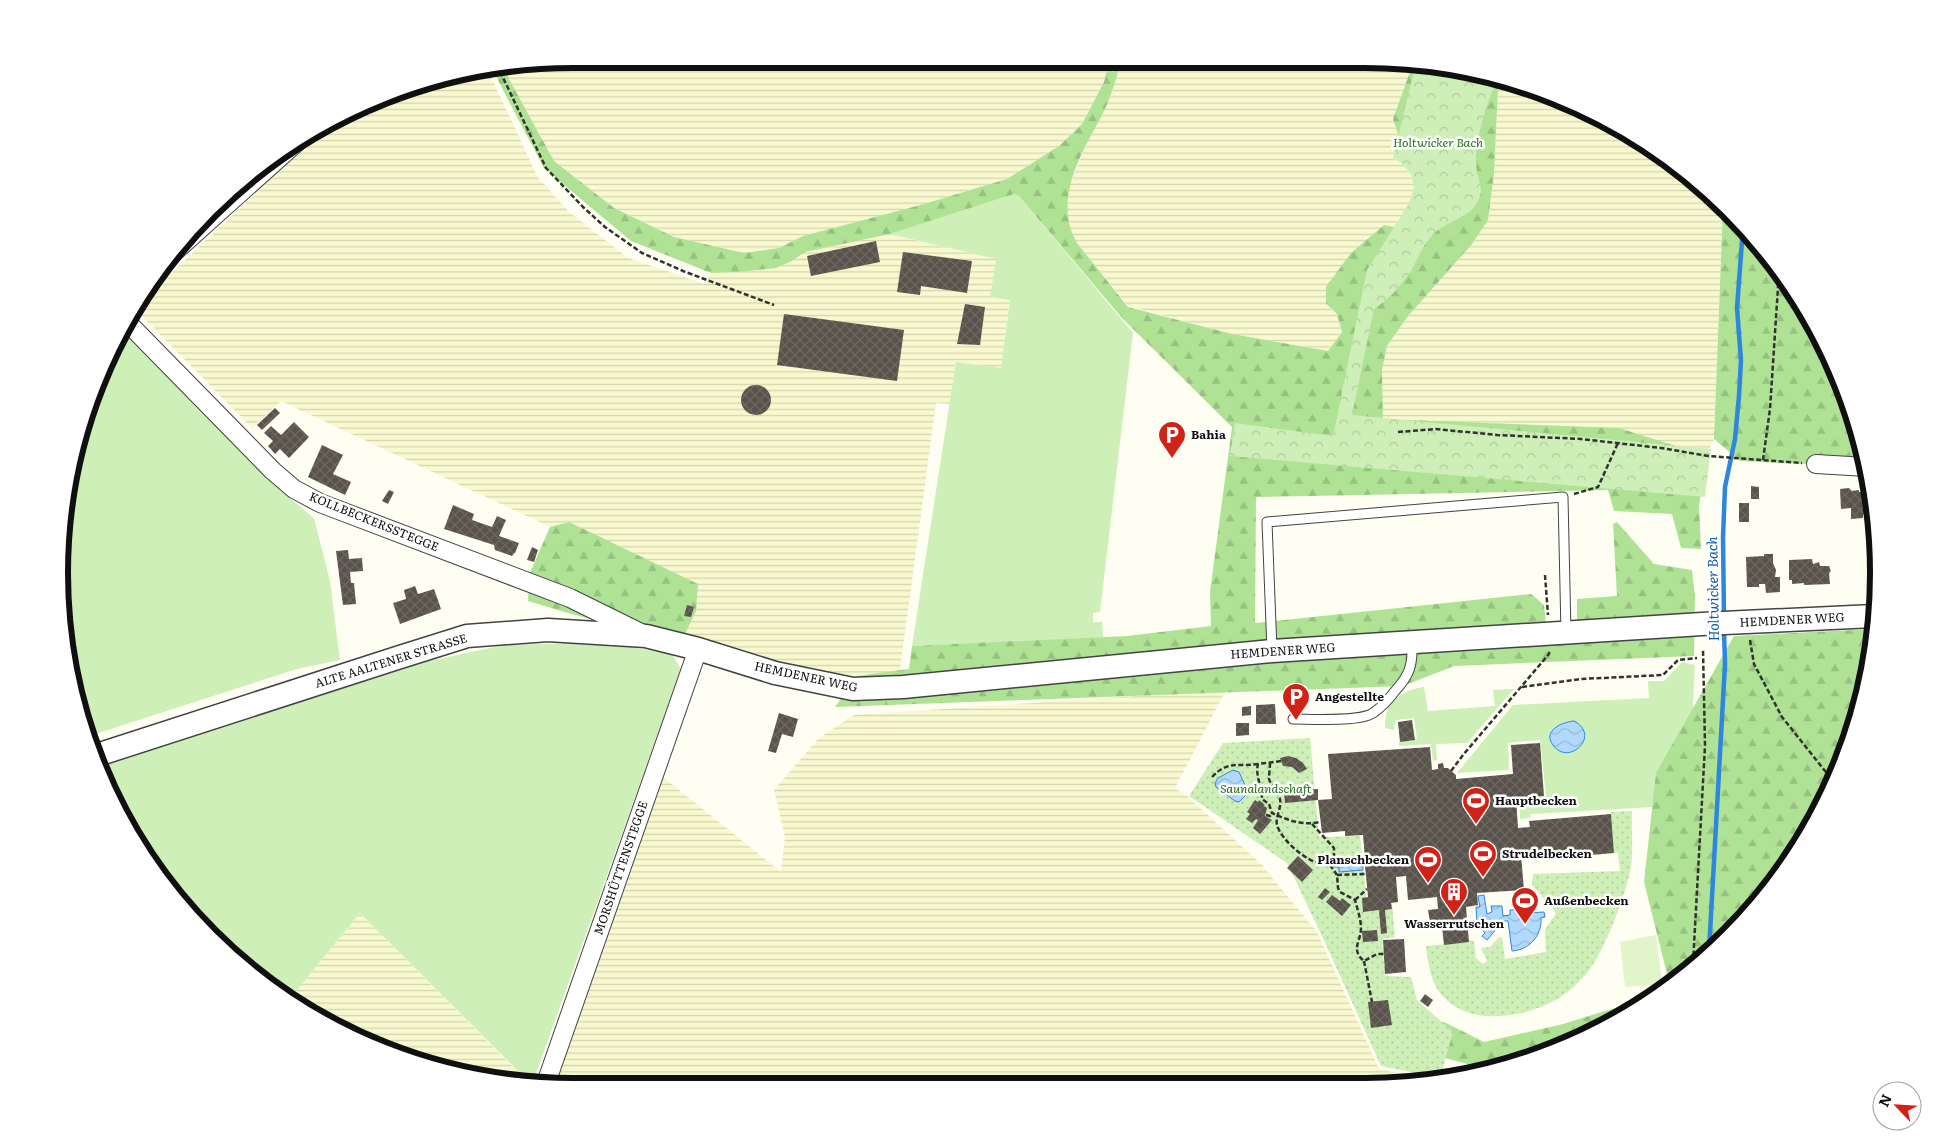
<svg xmlns="http://www.w3.org/2000/svg" width="1937" height="1146" font-family="Literata,serif">
<style>
.farmland{fill:url(#farmland-rules)}
.grass{fill:#ceefb7}
.forest{fill:url(#forest-firs)}
.park{fill:url(#park-crowns)}
.garden{fill:url(#garden-dots)}
.pitch{fill:#e2f5ca}
.water{fill:url(#water-waves);stroke:#2f86dd}
.lines{fill:none;stroke-linecap:round;stroke-linejoin:round}
.stream{stroke:#2f86dd;stroke-width:4.5}
.building{fill:url(#building-cross-hatch)}
.service-casing{stroke:#434343;stroke-width:11}
.minor-casing{stroke:#434343;stroke-width:20}
.tertiary-casing{stroke:#434343;stroke-width:25}
.path{stroke:#323232;stroke-width:2.5;stroke-dasharray:5 2.5;stroke-linecap:butt}
.service{stroke:#fff;stroke-width:9}
.minor{stroke:#fff;stroke-width:18}
.tertiary{stroke:#fff;stroke-width:22}
.labels{text-anchor:middle;stroke-width:5;stroke-linejoin:round;paint-order:stroke}
.park-label{font-size:12px;font-style:italic;fill:#217117;stroke:#fff}
.poi-label{font-size:12px;font-weight:bold;fill:#101010;stroke:#fff;text-anchor:start}
.street-label{font-size:12px;fill:#101010;stroke:#fff}
.water-label{font-size:14px;font-style:italic;fill:#0957b2;stroke:#fff}
.rim{fill:none;stroke:#101010;stroke-width:6}
</style>
<defs>
<pattern id="farmland-rules" width="6" height="5" patternUnits="userSpaceOnUse" patternTransform="scale(1.25)"><rect width="6" height="5" fill="#f8f9cf"/><path d="M0 2.5h6" fill="none" stroke="#d4d4b1"/></pattern>
<pattern id="forest-firs" width="22" height="20" patternUnits="userSpaceOnUse" patternTransform="scale(1.25)"><rect width="22" height="20" fill="#afe294"/><path d="M5 1l3.5 6h-7zM16 11l3.5 6h-7z" fill="#96c17f"/></pattern>
<pattern id="park-crowns" width="20" height="18" patternUnits="userSpaceOnUse" patternTransform="scale(1.25)"><rect width="20" height="18" fill="#ceefb7"/><path d="M2 6a3 3 0 1 1 6 0M12 15a3 3 0 1 1 6 0" fill="none" stroke="#b0cc9c"/></pattern>
<pattern id="garden-dots" width="8" height="8" patternUnits="userSpaceOnUse" patternTransform="scale(1.25)"><rect width="8" height="8" fill="#ceefb7"/><path d="M2 2h.1M6 6h.1" fill="none" stroke="#b0cc9c" stroke-width="1.8" stroke-linecap="round"/></pattern>
<pattern id="water-waves" width="16" height="10" patternUnits="userSpaceOnUse" patternTransform="scale(1.25)"><rect width="16" height="10" fill="#b1d9fd"/><path d="M0 5q4-4 8 0t8 0" fill="none" stroke="#97b9d8"/></pattern>
<pattern id="building-cross-hatch" width="8" height="8" patternUnits="userSpaceOnUse" patternTransform="scale(1.25)"><rect width="8" height="8" fill="#5a534b"/><path d="M0 0l8 8M0 8l8-8" fill="none" stroke="#6d6761"/></pattern>
</defs>
<rect width="100%" height="100%" fill="#fffef3"/>
<!-- farmland -->
<g class="farmland">
<polygon points="1398,60 1413,63 1393,119 1430,196 1326,303 1337,314 1342,332 1328,351 1232,334 1128,306 1077,243 1071,233 1067,209 1069,187 1090,136 1112,92 1121,61"/>
<polygon points="1109,61 1104,82 1082,124 1059,146 1007,179 924,204 803,236 779,248 744,253 674,237 614,208 554,161 509,79 504,64"/>
<polygon points="487,68 537,176 568,211 628,258 705,284 711,273 739,272 792,261 805,252 890,234 996,259 990,297 1010,300 1001,369 956,362 950,404 936,403 899,677 858,682 683,639 569,522 550,527 281,401 252,428 134,308 300,152 348,111 408,86"/>
<polygon points="1500,80 1529,86 1649,145 1723,206 1714,439 1707,456 1383,419 1382,370 1387,346 1408,316 1488,220 1494,174 1498,88"/>
<polygon points="1226,690 1175,788 1187,796 1261,864 1317,932 1379,1069 1429,1080 1398,1086 554,1086 663,777 781,872 785,837 774,790 819,738 854,715"/>
<polygon points="360,913 530,1084 407,1060 288,1001"/>
</g>
<!-- grass -->
<g class="grass">
<polygon points="1014,194 1019,196 1133,333 1100,612 1093,613 1093,622 1102,622 1103,638 912,646 956,362 1001,368 1010,300 990,297 996,259 890,234"/>
<polygon points="119,332 129,337 274,485 314,518 330,581 340,660 297,669 86,737 69,673 59,573 76,440 112,346"/>
<polygon points="602,642 672,654 681,669 532,1085 360,913 288,1001 234,959 165,886 128,830 99,767 192,737 228,723 415,664 504,645"/>
<polygon points="1682,662 1695,665 1688,805 1531,814 1530,818 1520,819 1519,798 1546,796 1540,740 1508,743 1509,770 1457,773 1513,705 1649,698 1648,681 1664,681"/>
<path d="M 1424,687 L 1428,711 L 1495,706 L 1493,690 L 1514,689 L 1467,743 L 1436,744 L 1437,760 L 1433,761 L 1431,744 L 1399,746 L 1399,742 L 1417,739 L 1414,718 L 1396,720 L 1394,730 L 1385,728 C 1385,723 1385,716 1387,711 C 1391,697 1411,688 1424,687 Z"/>
</g>
<!-- forest -->
<g class="forest">
<path d="M 1109,61 L 1121,61 C 1117,77 1112,93 1105,109 C 1085,149 1051,197 1077,243 L 1128,307 L 1232,334 L 1328,351 L 1342,332 L 1337,314 L 1326,303 L 1326,287 L 1351,253 L 1384,225 L 1398,228 L 1430,196 L 1409,166 L 1393,119 L 1413,63 L 1500,80 L 1498,88 L 1494,174 L 1488,220 L 1472,244 L 1408,316 L 1387,346 L 1382,370 L 1383,419 L 1619,428 L 1707,456 L 1699,505 L 1701,549 L 1681,548 L 1672,514 L 1614,511 L 1608,490 L 1256,497 L 1255,623 L 1531,594 L 1544,605 L 1546,625 L 1577,623 L 1577,599 L 1617,596 L 1613,524 L 1617,522 L 1654,564 L 1692,570 L 1695,597 L 1694,656 L 1454,666 L 1403,686 L 835,707 L 857,676 L 909,669 L 912,646 L 1127,636 L 1211,626 L 1210,592 L 1232,427 L 1122,318 L 1019,196 L 1014,194 L 890,234 L 805,252 L 792,261 L 776,268 L 739,272 L 711,273 L 631,241 L 544,168 L 491,67 L 504,64 L 509,79 L 554,161 L 614,208 L 674,237 L 744,253 L 779,248 L 803,236 L 924,204 L 1007,179 L 1059,146 L 1082,124 L 1104,82 Z"/>
<polygon points="1723,206 1791,287 1839,376 1867,467 1740,461 1714,439"/>
<path d="M 569,522 L 698,584 L 696,611 L 682,640 C 630,630 579,617 528,601 L 529,575 L 550,527 Z"/>
<polygon points="1873,629 1868,673 1839,770 1792,858 1727,937 1669,982 1644,882 1656,773 1734,636"/>
<polygon points="1650,997 1621,1018 1529,1060 1474,1071 1475,1066 1426,1053 1399,1025 1444,1022 1484,1042 1563,1024"/>
</g>
<!-- park -->
<path class="park" d="M 1416,63 L 1497,80 C 1487,102 1475,139 1476,164 C 1476,173 1481,182 1481,191 C 1478,219 1444,219 1430,238 C 1422,247 1417,260 1411,271 C 1401,286 1389,299 1374,309 L 1352,415 L 1711,449 L 1705,497 L 1230,456 L 1235,423 L 1333,436 L 1367,270 L 1408,205 L 1414,189 L 1412,176 L 1402,163 L 1393,158 Z"/>
<!-- garden -->
<g class="garden">
<polygon points="1310,738 1319,837 1360,836 1367,904 1392,904 1395,937 1382,939 1385,976 1411,977 1417,1000 1453,1032 1440,1078 1381,1066 1322,936 1287,863 1189,796 1223,743"/>
<path d="M 1632,811 C 1631,830 1634,854 1630,872 C 1624,899 1604,952 1587,973 C 1580,981 1570,991 1562,996 C 1528,1018 1468,1029 1440,993 C 1430,980 1428,962 1426,946 L 1469,942 L 1469,939 L 1474,942 L 1476,958 L 1483,964 L 1487,961 L 1481,948 L 1490,947 L 1498,938 L 1502,937 L 1505,959 L 1546,952 L 1545,930 L 1556,913 L 1532,885 L 1533,874 L 1620,871 L 1618,853 L 1614,853 L 1611,812 Z"/>
</g>
<!-- pitch -->
<polygon class="pitch" points="1656,935 1662,984 1625,987 1620,942"/>
<!-- water -->
<g class="water">
<path d="M 1574,721 C 1602,736 1568,767 1553,745 C 1542,731 1562,722 1574,721 Z"/>
<polygon points="1233,770 1239,772 1244,783 1246,795 1239,802 1235,801 1216,787 1215,783 1218,778"/>
<polygon points="1362,856 1363,870 1339,872 1339,867 1334,867 1334,863 1339,863 1338,857"/>
<path d="M 1484,895 L 1487,914 L 1492,912 L 1491,906 L 1502,906 L 1503,916 L 1510,915 L 1510,910 L 1526,909 L 1527,913 L 1544,912 L 1545,917 L 1541,918 C 1542,936 1529,950 1512,951 L 1508,921 L 1503,921 L 1487,940 L 1482,936 L 1485,933 L 1477,922 L 1476,907 L 1480,907 L 1478,896 Z"/>
</g>
<g class="lines">
<!-- stream -->
<g class="stream">
<polyline points="1724,617 1723,537 1725,487 1735,439 1739,396 1741,360 1737,308 1743,228"/>
<polyline points="1709,951 1725,664 1724,630"/>
</g>
</g>
<!-- building -->
<g class="building">
<polygon points="876,241 880,262 811,276 807,256"/>
<polygon points="903,252 972,261 967,293 921,286 920,295 897,292"/>
<polygon points="965,304 985,307 980,345 957,344"/>
<polygon points="784,314 904,330 897,381 777,365"/>
<circle cx="756" cy="400" r="15"/>
<polygon points="275,408 280,413 262,430 257,425"/>
<polygon points="294,422 309,437 289,458 280,449 275,454 268,446 273,441 264,433 271,426 281,435"/>
<polygon points="322,445 343,455 333,474 351,482 345,495 308,477"/>
<polygon points="1751,486 1759,487 1759,499 1751,499"/>
<polygon points="1849,488 1852,491 1859,490 1859,492 1870,492 1872,511 1866,512 1863,515 1863,518 1851,519 1851,508 1841,509 1840,489"/>
<polygon points="389,490 394,492 388,504 382,501"/>
<rect x="1739" y="503" width="10" height="19"/>
<polygon points="453,505 474,514 472,520 492,527 497,516 506,520 499,536 519,543 515,553 514,553 512,556 495,550 494,545 444,529"/>
<polygon points="532,547 538,550 534,562 527,560"/>
<polygon points="348,550 349,559 362,558 363,571 350,572 351,583 354,583 356,604 343,605 336,551"/>
<polygon points="1764,554 1773,554 1773,563 1776,570 1775,577 1780,577 1780,592 1766,593 1765,584 1759,584 1759,587 1747,587 1746,557 1764,556"/>
<polygon points="1812,559 1813,564 1819,562 1820,566 1829,566 1831,571 1829,573 1830,584 1804,585 1804,583 1792,584 1792,580 1789,580 1789,560"/>
<polygon points="415,586 418,594 434,589 441,609 400,624 393,603 406,599 404,590"/>
<polygon points="687,605 694,607 691,617 684,616"/>
<polygon points="1275,704 1276,724 1256,724 1256,705"/>
<polygon points="1251,706 1251,715 1242,716 1242,707"/>
<polygon points="779,713 798,719 793,737 782,734 776,753 768,751"/>
<polygon points="1412,720 1415,740 1400,742 1398,722"/>
<polygon points="1236,723 1249,723 1249,735 1236,736"/>
<polygon points="1540,743 1544,796 1516,798 1518,828 1530,827 1529,821 1611,814 1614,853 1533,860 1532,854 1521,855 1524,890 1477,893 1478,905 1466,907 1469,942 1461,943 1444,945 1442,927 1431,928 1428,910 1438,909 1437,897 1408,900 1406,876 1396,877 1398,902 1391,903 1392,909 1385,910 1387,933 1381,934 1379,910 1363,912 1362,898 1368,897 1365,866 1361,867 1360,859 1365,858 1363,835 1345,836 1345,831 1322,833 1318,800 1332,799 1328,754 1430,747 1432,770 1438,769 1438,764 1443,763 1444,768 1448,768 1456,775 1456,779 1513,774 1511,745"/>
<polygon points="1288,756 1296,758 1303,763 1307,769 1299,773 1292,767 1283,766 1280,758"/>
<polygon points="1318,789 1318,800 1285,803 1284,792"/>
<polygon points="1255,800 1258,802 1259,800 1265,805 1264,806 1267,808 1265,816 1272,820 1260,834 1253,828 1258,820 1256,819 1252,823 1246,819 1250,814 1247,812"/>
<polygon points="1298,856 1313,870 1302,882 1287,868"/>
<polygon points="1325,888 1330,892 1322,900 1318,897"/>
<polygon points="1332,895 1340,901 1342,898 1351,905 1342,916 1326,902"/>
<polygon points="1377,930 1378,941 1363,942 1362,931"/>
<polygon points="1404,939 1406,972 1385,974 1383,940"/>
<polygon points="1425,994 1433,1000 1428,1007 1420,1001"/>
<polygon points="1388,1000 1392,1025 1371,1028 1368,1002"/>
</g>
<g class="lines">
<defs>
<g id="service">
<polyline points="1272,650 1267,522 1563,497 1566,633"/>
<path d="M 1293,719 C 1312,719 1360,722 1373,713 C 1382,707 1389,699 1395,691 C 1410,675 1413,664 1412,642"/>
</g>
<g id="minor">
<polyline points="172,254 298,141"/>
<polyline points="126,321 273,471 294,489 320,503 570,598 641,633"/>
<polyline points="1816,464 1867,467"/>
<polyline points="545,1086 698,649"/>
</g>
<polyline id="tertiary" points="94,756 397,658 467,636 548,630 646,636 698,649 775,673 853,689 903,687 1272,651 1702,624 1874,616"/>
</defs>
<!-- service casing -->
<use href="#service" class="service-casing"/>
<!-- minor casing -->
<use href="#minor" class="minor-casing"/>
<!-- tertiary casing -->
<use href="#tertiary" class="tertiary-casing"/>
<!-- path -->
<g class="path">
<polyline points="497,65 546,168 583,207 605,227 642,253 683,271 774,305"/>
<polyline points="1398,432 1436,429 1497,435 1581,439 1661,448 1708,456 1802,463"/>
<polyline points="1763,460 1770,409 1779,272"/>
<polyline points="1574,494 1598,487 1618,443"/>
<polyline points="1545,575 1548,615"/>
<polyline points="1750,640 1754,664 1782,717 1833,781"/>
<polyline points="1522,687 1581,679 1663,675 1678,660 1697,658"/>
<path d="M 1281,761 L 1258,764 C 1255,775 1262,787 1262,799 L 1269,804 L 1272,813 C 1287,820 1303,826 1320,822"/>
<path d="M 1270,763 C 1270,768 1269,774 1269,779 C 1271,786 1279,792 1280,799 C 1282,808 1275,817 1277,825 C 1282,842 1312,867 1330,865 L 1337,875 L 1338,888 L 1340,892 L 1355,900 C 1357,908 1361,919 1361,928 C 1361,942 1350,949 1364,961 L 1377,954 L 1384,954"/>
<polyline points="1451,771 1463,755 1549,654 1549,651"/>
<path d="M 1212,777 C 1228,760 1238,767 1258,764"/>
<polyline points="1266,815 1270,816 1272,813"/>
<polyline points="1312,824 1334,848 1334,859 1330,865"/>
<polyline points="1337,875 1366,874"/>
<polyline points="1355,900 1367,889"/>
<polyline points="1364,961 1372,1002"/>
<polyline points="1693,963 1705,746 1703,649"/>
</g>
<!-- service -->
<use href="#service" class="service"/>
<!-- minor -->
<use href="#minor" class="minor"/>
<!-- tertiary -->
<use href="#tertiary" class="tertiary"/>
</g>
<!-- icons -->
<defs>
<symbol id="parking-pin" viewBox="-11 -11 22 30"><path d="M0 17L-7.5 6A9.5 9.5 0 1 1 7.5 6Z" fill="#d22116" stroke="#fff"/><path d="M-3.5-5.5H1a3.5 3.5 0 0 1 0 7H-1V5.5H-3.5ZM-1-3.4V-.6H.8a1.4 1.4 0 0 0 0-2.8Z" fill="#fff"/></symbol>
<symbol id="stadium-pin" viewBox="-11 -11 22 30"><path d="M0 17L-7.5 6A9.5 9.5 0 1 1 7.5 6Z" fill="#d22116" stroke="#fff"/><path d="M0-5a6.5 5 0 1 0 0 10a6.5 5 0 1 0 0-10ZM-3.5-1.8h7v3.6h-7Z" fill="#fff"/></symbol>
<symbol id="building-pin" viewBox="-11 -11 22 30"><path d="M0 17L-7.5 6A9.5 9.5 0 1 1 7.5 6Z" fill="#d22116" stroke="#fff"/><path d="M-4-6H4V6H1V3H-1V6H-4ZM-2.5-4.3h1.7v1.8h-1.7ZM.8-4.3h1.7v1.8H.8ZM-2.5-1h1.7V.8h-1.7ZM.8-1h1.7V.8H.8Z" fill="#fff"/></symbol>
</defs>
<g fill-rule="evenodd">
<use href="#parking-pin" x="1156" y="419" width="32" height="43"/>
<use href="#parking-pin" x="1280" y="681" width="32" height="43"/>
<use href="#stadium-pin" x="1460" y="785" width="32" height="43"/>
<use href="#stadium-pin" x="1467" y="838" width="32" height="43"/>
<use href="#stadium-pin" x="1412" y="844" width="32" height="43"/>
<use href="#building-pin" x="1438" y="876" width="32" height="43"/>
<use href="#stadium-pin" x="1509" y="885" width="32" height="43"/>
</g>
<g class="labels">
<!-- park labels -->
<g class="park-label">
<text x="1438" y="147">Holtwicker Bach</text>
<text x="1266" y="793">Saunalandschaft</text>
</g>
<!-- poi labels -->
<g class="poi-label">
<text x="1191" y="439">Bahia</text>
<text x="1315" y="701">Angestellte</text>
<text x="1495" y="805">Hauptbecken</text>
<text x="1502" y="858">Strudelbecken</text>
<text x="1409" y="864" text-anchor="end">Planschbecken</text>
<text x="1544" y="905">Außenbecken</text>
<text x="1454" y="928" text-anchor="middle">Wasserrutschen</text>
</g>
<!-- street labels -->
<g class="street-label">
<text transform="translate(374 522) rotate(22)" y="4">KOLLBECKERSSTEGGE</text>
<text transform="translate(1792 620) rotate(-3)" y="4">HEMDENER WEG</text>
<text transform="translate(1283 651) rotate(-4)" y="4">HEMDENER WEG</text>
<text transform="translate(391 661) rotate(-17)" y="4">ALTE AALTENER STRASSE</text>
<text transform="translate(806 677) rotate(12)" y="4">HEMDENER WEG</text>
<text transform="translate(621 868) rotate(-71)" y="4">MORSHÜTTENSTEGGE</text>
</g>
<!-- water labels -->
<g class="water-label">
<text transform="translate(1713 589) rotate(-91)" y="5">Holtwicker Bach</text>
</g>
</g>
<!-- crop -->
<path d="M0 0H1937V1146H0ZM573 68H1365A505 505 0 0 1 1870 573V573A505 505 0 0 1 1365 1078H573A505 505 0 0 1 68 573V573A505 505 0 0 1 573 68Z" fill="#fff" fill-rule="evenodd"/>
<path class="rim" d="M573 68H1365A505 505 0 0 1 1870 573V573A505 505 0 0 1 1365 1078H573A505 505 0 0 1 68 573V573A505 505 0 0 1 573 68Z"/>
<!-- north arrow -->
<g transform="translate(1897 1106) rotate(295)"><circle r="24" fill="#ffffff" stroke="#9f9f9f"/>
<path d="M0-4L9 19L0 12L-9 19Z" fill="#d22116"/>
<text y="-8" font-size="14" font-weight="bold" text-anchor="middle" fill="#101010">N</text>
</g>
</svg>
